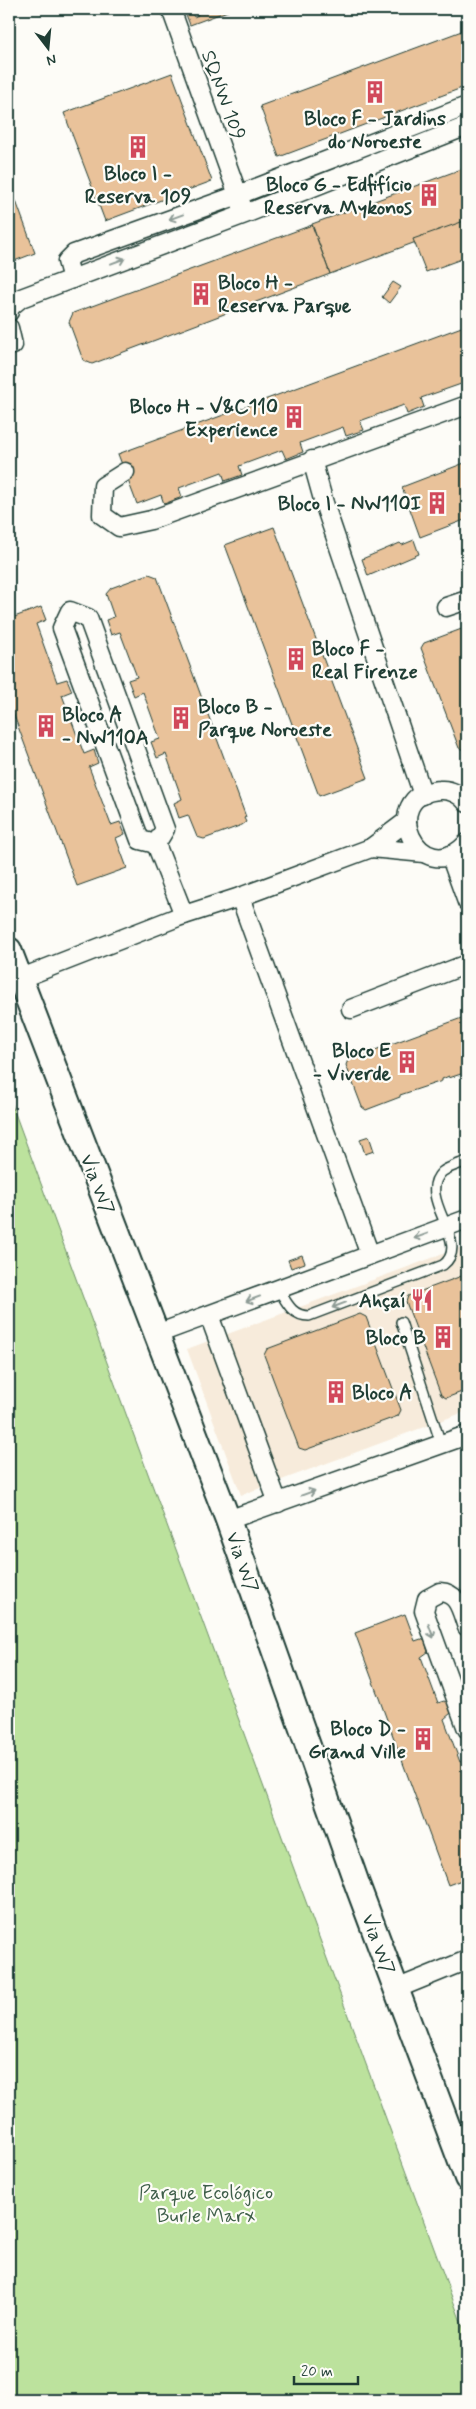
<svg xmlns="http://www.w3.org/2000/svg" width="476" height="2409" font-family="Mynerve,sans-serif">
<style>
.built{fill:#f7ebdb}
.green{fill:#bce29d;stroke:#6e9068}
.building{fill:#e9c29a;stroke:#1f3d34;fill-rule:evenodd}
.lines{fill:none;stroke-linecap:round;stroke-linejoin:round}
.service-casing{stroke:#1f3d34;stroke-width:12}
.minor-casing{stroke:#1f3d34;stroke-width:21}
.secondary-casing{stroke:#1f3d34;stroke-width:28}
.service{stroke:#fdfcf7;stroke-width:9}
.minor{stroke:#fdfcf7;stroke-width:18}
.secondary{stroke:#fdfcf7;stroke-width:24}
.oneway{stroke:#8e9c96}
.labels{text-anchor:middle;stroke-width:4.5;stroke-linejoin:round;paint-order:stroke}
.street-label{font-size:20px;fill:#1f3d34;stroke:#fdfcf7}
.poi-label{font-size:20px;font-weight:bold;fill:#1f3d34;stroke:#fdfcf7;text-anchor:end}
.park-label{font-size:20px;fill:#3e5e49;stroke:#fdfcf7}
</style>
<rect width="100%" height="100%" fill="#fdfcf7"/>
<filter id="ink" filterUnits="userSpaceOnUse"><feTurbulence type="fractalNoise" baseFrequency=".02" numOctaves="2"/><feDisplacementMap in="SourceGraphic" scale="10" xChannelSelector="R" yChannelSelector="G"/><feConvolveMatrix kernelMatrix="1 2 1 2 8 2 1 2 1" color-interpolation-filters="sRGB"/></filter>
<g filter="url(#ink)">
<!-- built -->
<polygon class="built" points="467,1245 467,1411 241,1495 187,1349"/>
<!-- green -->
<polygon class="green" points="9,1097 467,2338 467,2400 9,2400"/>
<!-- building -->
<g class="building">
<path d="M 184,9 L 233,9 L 190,25 ZM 197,9 L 198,15 L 194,17 L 191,12 Z"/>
<polygon points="467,29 467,86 279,157 260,106"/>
<polygon points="172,73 212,181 105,221 64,113"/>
<polygon points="467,167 467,223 330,274 312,224"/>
<polygon points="9,182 35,253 9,263"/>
<polygon points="467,220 467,257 426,272 413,239"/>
<polygon points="312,225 330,274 92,364 83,360 69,322 73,313"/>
<polygon points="393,282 401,287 389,303 382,297"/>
<polygon points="467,325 467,391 464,383 421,398 424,407 407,414 404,405 360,421 364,430 346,436 343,427 300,443 303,452 286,459 282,450 239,466 242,475 225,481 222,472 179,488 182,497 164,504 161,495 137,504 118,454"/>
<polygon points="467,462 467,519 420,537 402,487"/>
<polygon points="274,527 368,778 319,796 225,545"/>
<polygon points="414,540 419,554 368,576 362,559 400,543 402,545"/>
<polygon points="149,574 157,577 246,817 244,818 246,822 242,825 204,839 197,837 188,815 179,818 174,803 182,799 166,754 157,758 151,742 160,739 143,692 134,696 128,680 137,677 120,632 111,635 106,620 114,617 106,594 111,588"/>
<polygon points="41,607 46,620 36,624 57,682 67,679 72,691 62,695 84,754 94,750 98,763 89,767 111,825 120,822 125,834 116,838 127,868 77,886 9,702 9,619"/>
<polygon points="467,627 467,749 464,750 459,748 421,648 424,643"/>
<polygon points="467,1016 467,1072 449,1078 449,1076 442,1079 442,1081 400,1095 400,1097 366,1110 362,1107 346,1065 348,1060"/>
<polygon points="369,1136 374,1151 365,1154 360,1139"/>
<polygon points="302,1255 305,1263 291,1268 288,1260"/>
<polygon points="467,1274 467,1390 446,1398 441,1395 406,1302 408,1296"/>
<polygon points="360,1314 366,1317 401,1410 398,1416 305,1450 299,1448 264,1355 267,1349"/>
<polygon points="405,1614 415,1641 421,1639 425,1641 428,1652 421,1657 438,1703 444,1701 448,1703 451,1713 444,1719 460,1762 467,1760 467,1878 448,1885 355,1633"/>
</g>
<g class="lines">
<defs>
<g id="service">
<path d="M 279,1290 C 287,1303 292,1316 309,1316 L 443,1265 C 473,1243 415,1198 442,1172 C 448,1167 460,1164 467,1161"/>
<polyline points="401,1322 441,1444"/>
</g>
<g id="minor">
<polyline points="171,9 242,206"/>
<polyline points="72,279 67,261 74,254 238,195 467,106"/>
<polyline points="9,312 9,308 21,298 245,214 467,126"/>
<polyline points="9,328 13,345"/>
<polyline points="312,460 324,503 423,795"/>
<polyline points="125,472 103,486 102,515 119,527 151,520 467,405"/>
<polyline points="446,607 467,600"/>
<polygon points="70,611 88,618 165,829 156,844 140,840 62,628"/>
<path d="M 467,803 C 462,795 450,789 440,790 C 374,794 420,894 467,843"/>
<polyline points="156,844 184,915"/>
<polyline points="371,848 424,853"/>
<polyline points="450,855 467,902"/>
<polyline points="240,897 370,1255"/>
<polyline points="19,979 178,917 240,897 371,848 407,821"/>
<polyline points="351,1009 467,964"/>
<polyline points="209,1315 278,1503"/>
<polyline points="157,1334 467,1219"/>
<polyline points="228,1520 467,1435"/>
<path d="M 467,1627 C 461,1611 459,1593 440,1592 L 427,1599 L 424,1611 L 467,1729"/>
<polyline points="396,1989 467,1960"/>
</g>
<polyline id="secondary" points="9,950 228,1520 357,1884 467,2178"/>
</defs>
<!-- service casing -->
<use href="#service" class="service-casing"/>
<!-- minor casing -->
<use href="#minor" class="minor-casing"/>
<!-- secondary casing -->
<use href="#secondary" class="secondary-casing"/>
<!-- service -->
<use href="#service" class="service"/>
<!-- minor -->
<use href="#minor" class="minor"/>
<!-- secondary -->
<use href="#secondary" class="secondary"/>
</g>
<!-- one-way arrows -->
<defs><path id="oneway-shaft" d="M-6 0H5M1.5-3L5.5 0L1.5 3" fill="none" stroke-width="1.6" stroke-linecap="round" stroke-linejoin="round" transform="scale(1.25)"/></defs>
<g class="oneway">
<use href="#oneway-shaft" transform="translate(176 217) rotate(160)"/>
<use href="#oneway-shaft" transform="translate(118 261) rotate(-21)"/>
<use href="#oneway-shaft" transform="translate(421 1236) rotate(160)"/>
<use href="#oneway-shaft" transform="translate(253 1299) rotate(160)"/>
<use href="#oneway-shaft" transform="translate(339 1305) rotate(159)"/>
<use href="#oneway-shaft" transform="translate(308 1493) rotate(-20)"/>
<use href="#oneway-shaft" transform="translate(431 1631) rotate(70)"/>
</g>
</g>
<!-- icons -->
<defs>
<symbol id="building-bare" viewBox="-9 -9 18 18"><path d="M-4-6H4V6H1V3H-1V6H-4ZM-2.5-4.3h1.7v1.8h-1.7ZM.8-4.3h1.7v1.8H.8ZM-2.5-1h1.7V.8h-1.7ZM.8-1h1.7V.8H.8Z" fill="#d1495b" stroke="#fdfcf7" stroke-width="2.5" paint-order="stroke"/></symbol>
<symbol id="restaurant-bare" viewBox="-9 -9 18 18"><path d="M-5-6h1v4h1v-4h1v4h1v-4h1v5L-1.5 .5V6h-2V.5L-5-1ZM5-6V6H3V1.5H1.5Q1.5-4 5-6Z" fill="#d1495b" stroke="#fdfcf7" stroke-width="2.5" paint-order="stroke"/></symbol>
</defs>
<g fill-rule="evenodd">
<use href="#building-bare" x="359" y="76" width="32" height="32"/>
<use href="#building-bare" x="122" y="131" width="32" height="32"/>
<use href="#building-bare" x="413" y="179" width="32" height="32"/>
<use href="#building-bare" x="185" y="278" width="32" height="32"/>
<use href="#building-bare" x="278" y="401" width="32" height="32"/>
<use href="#building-bare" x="421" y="487" width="32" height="32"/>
<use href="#building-bare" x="280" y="643" width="32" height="32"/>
<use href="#building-bare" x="165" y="702" width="32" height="32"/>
<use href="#building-bare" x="30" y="710" width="32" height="32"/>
<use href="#building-bare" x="391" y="1046" width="32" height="32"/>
<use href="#restaurant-bare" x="406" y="1284" width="32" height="32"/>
<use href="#building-bare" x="427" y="1321" width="32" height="32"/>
<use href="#building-bare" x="320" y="1376" width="32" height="32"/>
<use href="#building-bare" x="407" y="1723" width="32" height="32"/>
</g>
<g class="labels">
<!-- street labels -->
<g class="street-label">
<text transform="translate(224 95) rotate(70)" y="7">SQNW 109</text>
<text transform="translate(98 1184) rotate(69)" y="7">Via W7</text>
<text transform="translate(243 1562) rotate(71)" y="7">Via W7</text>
<text transform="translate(379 1944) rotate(70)" y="7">Via W7</text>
</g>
<!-- poi labels -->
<g class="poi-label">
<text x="375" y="125" text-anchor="middle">Bloco F - Jardins<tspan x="375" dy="23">do Noroeste</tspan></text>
<text x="138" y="180" text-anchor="middle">Bloco I -<tspan x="138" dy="23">Reserva 109</tspan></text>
<text x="412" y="191">Bloco G - Edfifício<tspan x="412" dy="23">Reserva Mykonos</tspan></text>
<text x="218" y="289" text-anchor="start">Bloco H -<tspan x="218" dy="23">Reserva Parque</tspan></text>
<text x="278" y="413">Bloco H - V&amp;C110<tspan x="278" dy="23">Experience</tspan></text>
<text x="421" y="510">Bloco I - NW110I</text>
<text x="312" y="655" text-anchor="start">Bloco F -<tspan x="312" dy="23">Real Firenze</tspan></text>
<text x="198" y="713" text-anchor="start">Bloco B -<tspan x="198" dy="23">Parque Noroeste</tspan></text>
<text x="62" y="721" text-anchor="start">Bloco A<tspan x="62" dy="23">- NW110A</tspan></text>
<text x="391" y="1057">Bloco E<tspan x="391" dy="23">- Viverde</tspan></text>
<text x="406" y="1307">Ahçaí</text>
<text x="426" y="1344">Bloco B</text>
<text x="352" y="1399" text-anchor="start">Bloco A</text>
<text x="406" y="1735">Bloco D -<tspan x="406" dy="23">Grand Ville</tspan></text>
</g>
<!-- park labels -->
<g class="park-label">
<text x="206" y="2199">Parque Ecológico<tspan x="206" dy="23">Burle Marx</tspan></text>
</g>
</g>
<!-- margin -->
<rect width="476" height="2409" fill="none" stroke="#fdfcf7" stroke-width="30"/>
<rect x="15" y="15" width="446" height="2379" fill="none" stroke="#1f3d34" stroke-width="2" filter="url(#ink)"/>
<!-- north arrow -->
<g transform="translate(48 48) rotate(164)" stroke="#fdfcf7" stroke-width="4" paint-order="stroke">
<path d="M0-4L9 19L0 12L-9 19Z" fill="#1f3d34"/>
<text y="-8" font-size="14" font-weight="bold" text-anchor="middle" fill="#1f3d34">N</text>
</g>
<!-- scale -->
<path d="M294 2376v8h64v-8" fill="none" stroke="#1f3d34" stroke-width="2.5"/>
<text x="301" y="2376" font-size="15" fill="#1f3d34" stroke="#fdfcf7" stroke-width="4" paint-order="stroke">20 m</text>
</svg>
